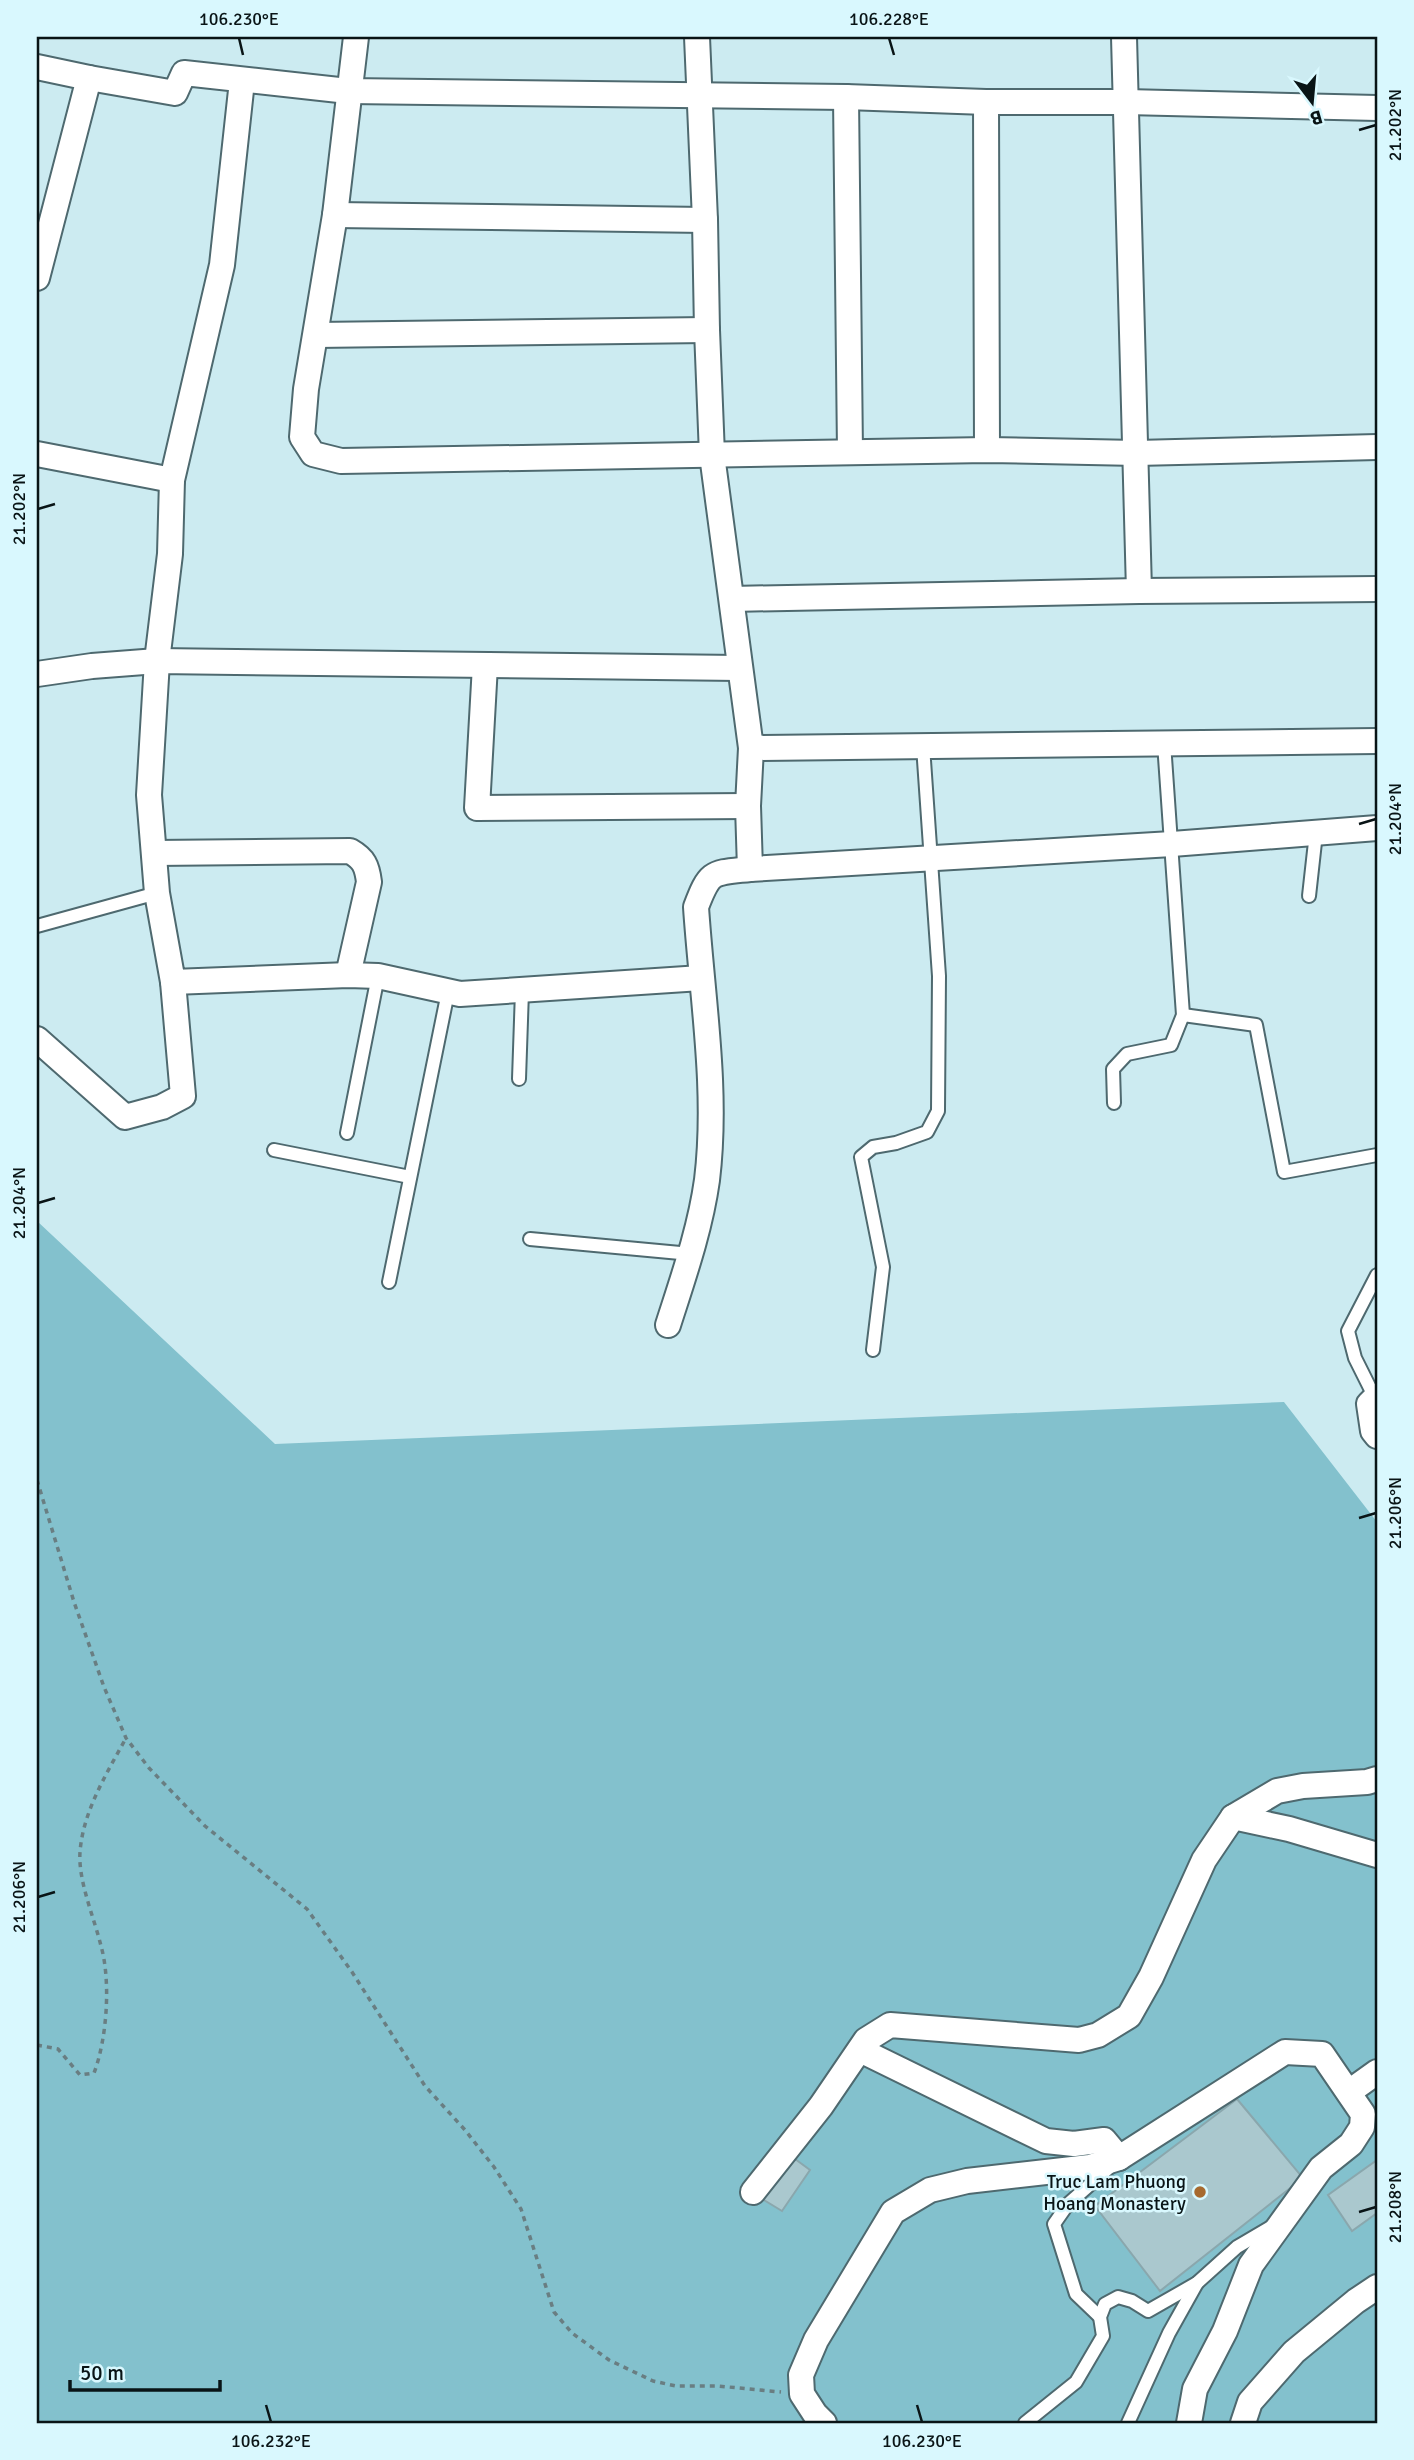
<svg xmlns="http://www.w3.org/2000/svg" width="1414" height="2460" font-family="Signika,sans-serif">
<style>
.green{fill:#83c1cd}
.building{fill:#aac8ce;stroke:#8aa7ad;stroke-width:2}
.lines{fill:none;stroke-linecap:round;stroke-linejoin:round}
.service-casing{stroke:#4e696f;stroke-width:16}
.minor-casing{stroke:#4e696f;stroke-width:28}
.path{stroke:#697e82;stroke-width:3.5;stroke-dasharray:5 5;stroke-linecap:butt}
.service{stroke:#fff;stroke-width:12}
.minor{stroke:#fff;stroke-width:24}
.ticks{fill:none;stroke:#091416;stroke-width:2.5}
.poi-dot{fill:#a76a2f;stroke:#d9f8fe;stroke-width:2.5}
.labels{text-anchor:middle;stroke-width:5;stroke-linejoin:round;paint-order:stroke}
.poi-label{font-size:19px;fill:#091416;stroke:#d9f8fe;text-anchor:end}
.neatline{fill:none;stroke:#091416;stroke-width:2.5}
.ticks-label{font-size:18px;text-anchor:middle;fill:#091416}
</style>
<rect width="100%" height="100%" fill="#ccebf1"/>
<!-- green -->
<polygon class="green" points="37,1221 275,1444 1284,1402 1377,1522 1377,2423 37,2423"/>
<!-- building -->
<g class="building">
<polygon points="1237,2099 1303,2178 1160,2291 1095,2206"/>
<polygon points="791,2156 810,2170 782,2211 759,2197"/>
<polygon points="1377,2160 1377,2213 1352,2231 1328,2195"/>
</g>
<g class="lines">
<defs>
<g id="service">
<polyline points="1309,896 1316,833"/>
<polyline points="37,926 157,893"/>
<polyline points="1183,1015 1256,1025 1284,1172 1377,1155"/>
<polyline points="519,1079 522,991"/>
<polyline points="1114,1103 1113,1069 1127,1054 1171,1045 1183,1015 1164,743"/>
<polyline points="347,1133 378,976"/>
<polyline points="274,1150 410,1177"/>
<polyline points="530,1239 691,1254"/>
<polyline points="389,1282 448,992"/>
<polyline points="873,1350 883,1267 861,1157 873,1147 896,1143 927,1132 938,1111 939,976 923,746"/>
<polyline points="1375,1398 1355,1358 1348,1331 1377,1275"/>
<polyline points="1100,2317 1076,2294 1054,2224 1068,2204 1111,2166"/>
<polyline points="1025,2423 1076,2382 1103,2336 1100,2317 1105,2304 1118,2297 1132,2301 1148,2311 1197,2283 1237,2247 1271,2227"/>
<polyline points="1128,2423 1169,2333 1197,2283"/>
</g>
<g id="minor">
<polyline points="356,37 335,215 306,389 302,437 313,454 341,461 987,450 1137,453 1377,447"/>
<polyline points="697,37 705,220 707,330 712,455 751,748 1377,741"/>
<polyline points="1124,37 1139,591"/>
<polyline points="37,67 89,78 37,278"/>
<polyline points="89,78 175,93 184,73 348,91 846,97 986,102 1126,102 1377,108"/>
<polyline points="242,81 222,265 172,480 170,554 157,661 149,795 157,893 173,982 348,975 378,976 460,994 701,978"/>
<polyline points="846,97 850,452"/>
<polyline points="986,102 987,450"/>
<polyline points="335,215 705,220"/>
<polyline points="316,335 707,330"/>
<polyline points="37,454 172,480"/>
<polyline points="732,599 1139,591 1377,589"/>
<polyline points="485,665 477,808 748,806"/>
<polyline points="37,674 92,666 157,661 739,668"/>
<path d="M 154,853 L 350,851 C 364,859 367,866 369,882 L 348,975"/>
<polyline points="750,869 748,806 751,748"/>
<polyline points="37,1039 125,1117 162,1107 183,1096 173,982"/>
<path d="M 668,1325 C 683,1278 700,1230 707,1180 C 718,1090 702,997 696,907 C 710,870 712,873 750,869 L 1172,844 L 1377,828"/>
<polyline points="1377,1396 1369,1404 1373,1431 1377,1436"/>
<polyline points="1233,1817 1289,1829 1377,1855"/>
<polyline points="860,2050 1046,2141 1074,2144 1104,2140 1119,2158"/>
<polyline points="1349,2092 1377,2072"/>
<polyline points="753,2192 821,2106 866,2040 890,2025 1079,2040 1098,2035 1129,2016 1151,1977 1204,1860 1233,1817 1277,1791 1303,1786 1367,1782 1377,1779"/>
<polyline points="824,2423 815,2414 802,2394 801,2375 816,2340 893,2212 930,2190 967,2181 1090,2167 1119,2158 1285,2052 1322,2054 1363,2114 1362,2127 1351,2144 1321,2168 1251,2265 1225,2331 1195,2389 1189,2423"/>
<polyline points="1243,2423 1250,2402 1294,2352 1356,2301 1377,2287"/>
</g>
</defs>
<!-- service casing -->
<use href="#service" class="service-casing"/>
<!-- minor casing -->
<use href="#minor" class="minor-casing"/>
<!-- path -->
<g class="path">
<polyline points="37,1480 74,1602 104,1687 126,1738 149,1768 205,1826 307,1909 352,1972 425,2086 465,2130 494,2167 521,2209 554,2312 572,2333 609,2360 653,2381 676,2386 718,2386 781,2392"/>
<path d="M 37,2045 L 58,2049 L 80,2075 L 94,2073 C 107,2039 111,1981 101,1946 C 94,1917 78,1881 80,1852 C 83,1811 107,1773 126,1738"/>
</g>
<!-- service -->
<use href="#service" class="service"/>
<!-- minor -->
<use href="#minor" class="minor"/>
</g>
<!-- ticks -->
<path class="ticks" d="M 239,38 L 243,55M 889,38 L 894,55M 1359,130 L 1376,125M 38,509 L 55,504M 1359,824 L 1376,819M 38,1203 L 55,1198M 1359,1518 L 1376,1513M 38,1897 L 55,1892M 1359,2212 L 1376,2207M 266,2405 L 271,2422M 917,2405 L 922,2422"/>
<!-- markers -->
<circle class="poi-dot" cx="1200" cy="2192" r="7"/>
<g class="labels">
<!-- poi labels -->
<g class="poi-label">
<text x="1186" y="2188">Truc Lam Phuong<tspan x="1186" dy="22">Hoang Monastery</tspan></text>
</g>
</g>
<!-- border -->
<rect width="1414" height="2460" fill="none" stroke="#d9f8fe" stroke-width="77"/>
<!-- north arrow -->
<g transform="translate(1312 102) rotate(164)" stroke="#d9f8fe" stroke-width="5" paint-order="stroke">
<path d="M0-5L12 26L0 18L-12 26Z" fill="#091416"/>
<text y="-10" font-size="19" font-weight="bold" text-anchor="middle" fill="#091416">B</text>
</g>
<!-- scale -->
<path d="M70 2380v10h150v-10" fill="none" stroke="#091416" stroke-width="3.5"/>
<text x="80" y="2380" font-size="21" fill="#091416" stroke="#d9f8fe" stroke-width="5" paint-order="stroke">50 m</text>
<rect x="38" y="38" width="1338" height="2384" class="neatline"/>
<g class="ticks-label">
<text x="239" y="25">106.230°E</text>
<text x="889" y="25">106.228°E</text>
<text transform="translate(1395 125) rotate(-90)" y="6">21.202°N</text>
<text transform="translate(19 509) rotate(-90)" y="6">21.202°N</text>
<text transform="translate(1395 819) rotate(-90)" y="6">21.204°N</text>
<text transform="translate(19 1203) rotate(-90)" y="6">21.204°N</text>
<text transform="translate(1395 1513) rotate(-90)" y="6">21.206°N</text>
<text transform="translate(19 1897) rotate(-90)" y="6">21.206°N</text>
<text transform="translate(1395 2207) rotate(-90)" y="6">21.208°N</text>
<text x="271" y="2447">106.232°E</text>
<text x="922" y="2447">106.230°E</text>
</g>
</svg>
